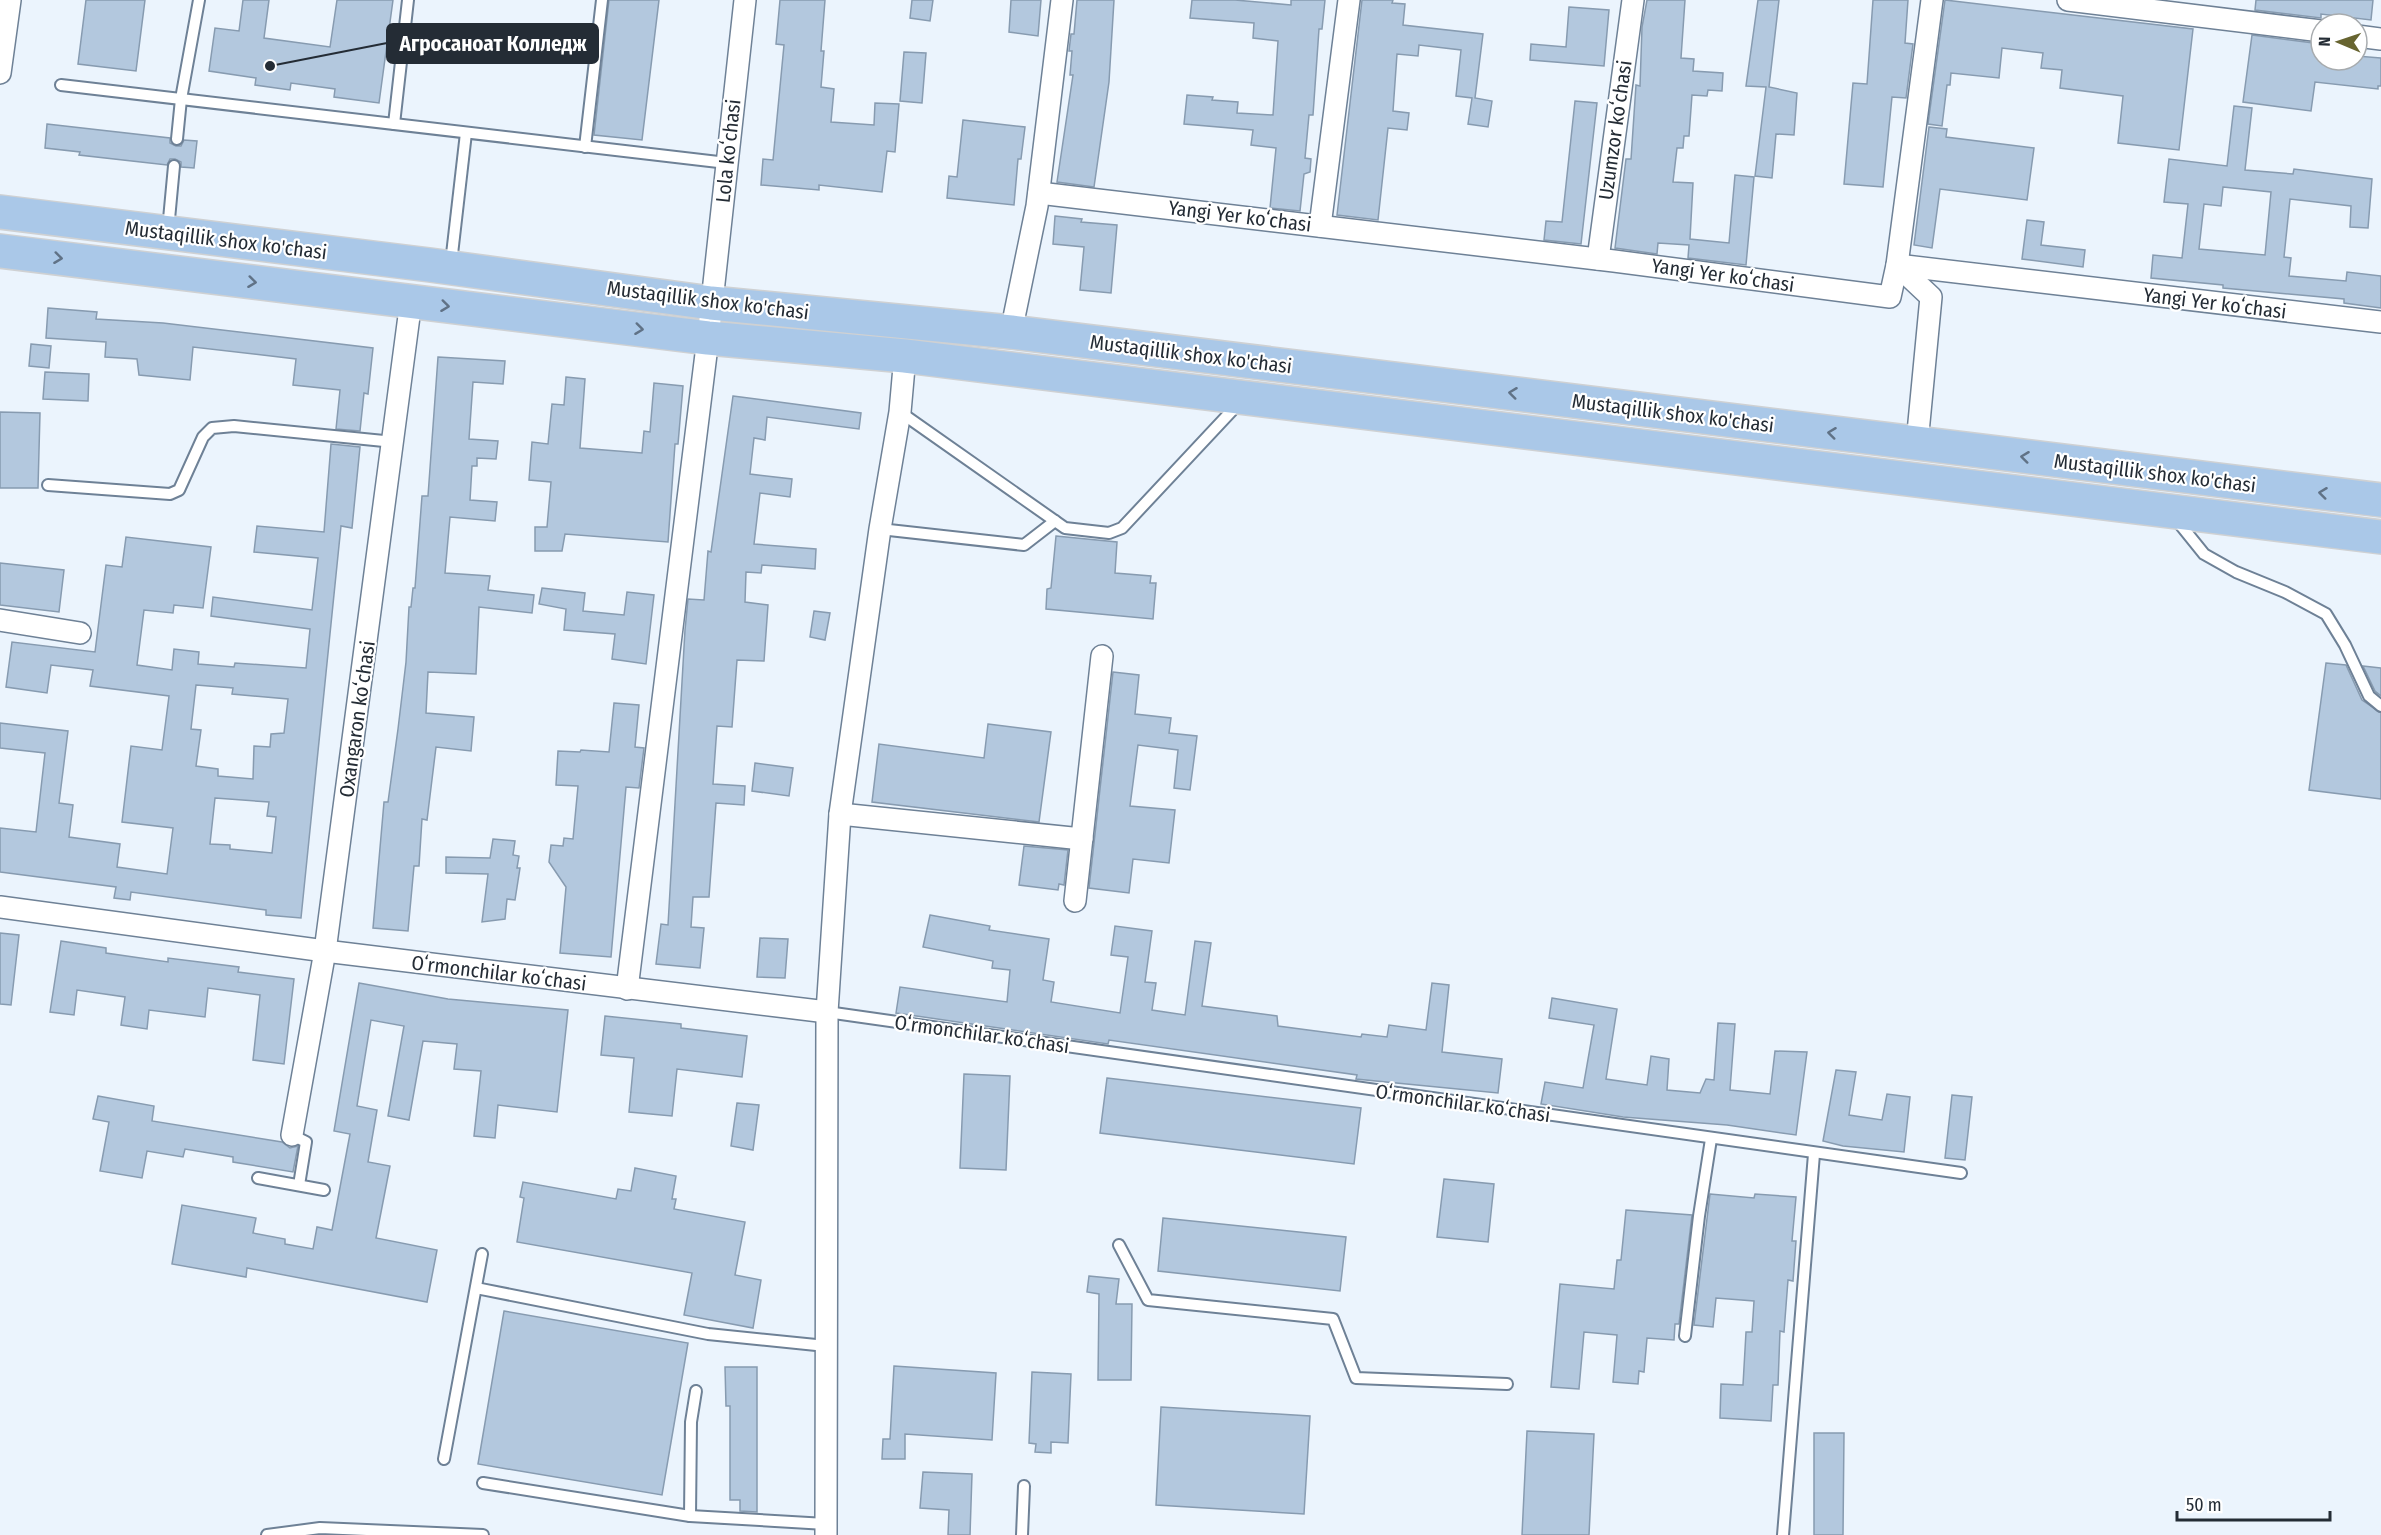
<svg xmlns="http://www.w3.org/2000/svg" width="2381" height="1535" font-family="'Fira Sans Condensed',sans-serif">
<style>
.building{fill:#b3c8de;stroke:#879bb0;stroke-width:1.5;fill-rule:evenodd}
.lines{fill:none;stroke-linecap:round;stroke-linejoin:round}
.lane-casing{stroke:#6e8196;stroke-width:14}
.street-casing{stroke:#6e8196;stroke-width:24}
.primary-casing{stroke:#cfd1d3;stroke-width:36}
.lane{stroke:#fff;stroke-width:10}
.street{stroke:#fff;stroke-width:21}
.primary{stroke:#aac8e8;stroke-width:33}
.oneway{stroke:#607286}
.labels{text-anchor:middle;stroke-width:4.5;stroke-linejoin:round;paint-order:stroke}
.street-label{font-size:20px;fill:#242c35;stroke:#fff}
.leader{fill:none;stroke:#242c35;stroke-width:2}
.callout-dot{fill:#242c35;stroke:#fff;stroke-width:2}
.callout{fill:#242c35;stroke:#242c35;stroke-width:2}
.callout-label{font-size:21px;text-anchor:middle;font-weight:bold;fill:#fff}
</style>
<rect width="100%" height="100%" fill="#ebf4fd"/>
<!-- building -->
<g class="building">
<polygon points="86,0 145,0 136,71 78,64"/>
<polygon points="243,0 269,0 264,38 330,47 337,0 393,0 379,103 334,97 335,89 291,83 290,90 255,85 256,78 209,71 215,28 239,31"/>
<polygon points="609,0 659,0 642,140 594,135"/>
<polygon points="780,0 825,0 821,51 824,51 821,87 834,89 831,122 874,125 875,103 899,104 895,152 887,151 882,192 819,185 819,190 761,185 763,159 773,160 784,45 776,44"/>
<polygon points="912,0 933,0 930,21 910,18"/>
<polygon points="1011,0 1041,0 1038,36 1009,32"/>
<polygon points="1077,0 1114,0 1109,82 1094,187 1057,182 1073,75 1070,75 1072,51 1069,51 1071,34 1074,34"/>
<polygon points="1192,0 1235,0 1291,5 1291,0 1325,0 1322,29 1319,29 1313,115 1309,115 1305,158 1311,159 1310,172 1304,174 1300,211 1270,208 1276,148 1251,145 1253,130 1184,124 1187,95 1213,97 1212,100 1238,102 1237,113 1273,115 1278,41 1253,38 1254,23 1190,18"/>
<polygon points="1362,0 1393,0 1392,3 1405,4 1403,25 1483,34 1475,98 1492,101 1488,127 1468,124 1472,98 1456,96 1461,50 1419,45 1418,56 1397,54 1393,111 1409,113 1407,130 1388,128 1378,220 1337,215"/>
<polygon points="1647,0 1685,0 1681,58 1694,59 1693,71 1723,73 1722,91 1708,90 1707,96 1692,95 1689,136 1684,136 1683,148 1677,148 1673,182 1693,183 1690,239 1729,243 1735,175 1754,177 1746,265 1688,258 1689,245 1658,243 1657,254 1615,248 1626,159 1631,159 1636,85 1640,86 1642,27"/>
<polygon points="1758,0 1779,0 1769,87 1797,93 1794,135 1776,134 1772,178 1755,176 1766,87 1746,86"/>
<polygon points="1873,0 1908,0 1905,43 1913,44 1906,98 1892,97 1883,187 1844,184 1853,83 1867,84"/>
<polygon points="1945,0 2193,29 2179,150 2118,143 2123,96 2060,88 2062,70 2041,68 2043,53 2002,48 1999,78 1951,73 1950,85 1947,85 1942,126 1928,124"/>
<polygon points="2256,0 2373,0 2371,20 2321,14 2321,18 2255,10"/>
<polygon points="1569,7 1609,10 1604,66 1530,60 1531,44 1566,47"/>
<polygon points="2252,35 2321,44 2321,60 2357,60 2357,56 2381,58 2381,86 2378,86 2378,89 2315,82 2311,111 2243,102"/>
<polygon points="904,52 926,53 922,103 900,101"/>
<polygon points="1575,101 1597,103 1581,244 1544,240 1546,221 1562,222"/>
<path d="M 2234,106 L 2252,108 L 2245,170 L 2293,174 L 2294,169 L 2372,179 L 2368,228 L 2350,227 L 2351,206 L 2290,199 L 2284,257 L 2291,258 L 2289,276 L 2346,281 L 2347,272 L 2381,276 L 2381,308 L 2344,303 L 2344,299 L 2223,288 L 2223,285 L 2151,278 L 2153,255 L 2182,258 L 2188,204 L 2164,202 L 2169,159 L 2227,166 ZM 2223,187 L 2271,192 L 2265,255 L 2199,249 L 2204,204 L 2221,206 Z"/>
<polygon points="963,120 1025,127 1021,159 1018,159 1014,205 947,198 949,176 957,177"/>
<polygon points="47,124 170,138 170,143 176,146 181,146 184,140 197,141 194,168 181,167 181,162 175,159 170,159 167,165 79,155 80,152 45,148"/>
<polygon points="1929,127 1947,129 1946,137 2034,148 2027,200 1940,189 1932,248 1914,245"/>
<polygon points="1055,216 1082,219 1081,222 1117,225 1111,293 1080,290 1084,247 1053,244"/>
<polygon points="2027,220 2044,222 2041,245 2085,250 2083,267 2022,259"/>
<polygon points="48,308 97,312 96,319 163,323 373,348 368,394 364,393 360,431 336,429 340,390 293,385 296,359 193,347 190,380 139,375 137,359 105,357 106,342 46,338"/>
<polygon points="31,344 51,346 49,368 29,366"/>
<polygon points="438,357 505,361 503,384 473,382 469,439 498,441 496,459 477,458 477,466 472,466 470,500 497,502 495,521 450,517 445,573 490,576 488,590 534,595 532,613 479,607 476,674 428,672 426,713 474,717 471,751 436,747 427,820 422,819 419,866 414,866 408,931 373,928 384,802 388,802 398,729 406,662 409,607 411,607 413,588 415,588 422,496 428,496"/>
<polygon points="45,372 89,374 88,401 43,399"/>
<polygon points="566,377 585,379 580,448 642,453 644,431 650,432 654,383 683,386 678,444 675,444 668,542 565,534 562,551 535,551 535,527 547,527 551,482 529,480 532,442 548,444 552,404 564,405"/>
<polygon points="733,396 861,413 859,429 767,417 765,440 754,438 750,474 792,479 790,497 760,493 754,544 816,549 815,569 762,565 761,573 746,572 745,602 768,605 764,661 737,660 732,727 717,726 713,784 745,786 744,805 716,803 709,897 693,897 691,927 704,928 700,968 656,964 661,924 668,925 685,630 688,599 704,600 708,551 711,552"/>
<polygon points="0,412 40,413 38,488 0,488"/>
<path d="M 331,444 L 360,447 L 352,528 L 341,526 L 301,918 L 266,915 L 266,910 L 131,892 L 130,900 L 114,898 L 116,887 L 0,872 L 0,828 L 36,832 L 45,753 L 0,748 L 0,723 L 68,731 L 59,803 L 73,805 L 69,837 L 120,844 L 117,867 L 167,874 L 173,828 L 122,822 L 131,746 L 162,750 L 169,696 L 90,686 L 93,670 L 51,665 L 47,693 L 6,687 L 12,642 L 95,652 L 106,565 L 122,567 L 126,537 L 211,547 L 203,608 L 174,605 L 173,613 L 144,610 L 137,665 L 172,670 L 174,649 L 199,652 L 198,664 L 234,667 L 235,663 L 306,668 L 310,629 L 211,616 L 213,597 L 312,610 L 318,558 L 254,552 L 257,526 L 324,532 ZM 196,685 L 233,688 L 232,694 L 288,699 L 284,733 L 271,734 L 270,747 L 254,746 L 253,779 L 218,776 L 218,769 L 196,766 L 201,730 L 191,729 ZM 215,798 L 269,802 L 267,816 L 276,817 L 272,853 L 230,849 L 230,845 L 210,844 Z"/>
<polygon points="1056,536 1117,542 1115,573 1151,576 1150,583 1156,583 1153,619 1046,609 1047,589 1051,588"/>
<polygon points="0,563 64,570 59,612 0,605"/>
<polygon points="542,588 585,593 583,611 624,615 627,592 654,595 646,664 612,659 615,634 564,630 566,609 539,604"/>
<polygon points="814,611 830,613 825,640 810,637"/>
<polygon points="2326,663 2346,665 2362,700 2381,713 2381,799 2309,790"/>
<polygon points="2363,666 2381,668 2381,696 2375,691"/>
<polygon points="1113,672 1139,675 1135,714 1171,718 1169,733 1197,736 1190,790 1174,788 1178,750 1138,745 1130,806 1175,810 1169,863 1133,859 1129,893 1089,888"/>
<polygon points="614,703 639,705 635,747 644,748 639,788 626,787 611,957 560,953 566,887 549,862 551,845 563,846 564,838 573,839 578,786 556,785 558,751 580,752 581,750 609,752"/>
<polygon points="988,724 1051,732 1039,822 872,802 879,744 984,758"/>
<polygon points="755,763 793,768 789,796 752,791"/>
<polygon points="493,839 515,841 513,855 519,856 517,868 520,868 515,900 507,899 505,919 482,922 488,874 446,873 446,857 490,858"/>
<polygon points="1024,846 1068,850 1064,885 1059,884 1058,890 1019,885"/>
<polygon points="930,915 990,926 989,930 1049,939 1043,980 1054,982 1051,1002 1120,1013 1128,957 1111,955 1115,926 1152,931 1145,982 1156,983 1152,1010 1185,1015 1195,941 1211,943 1202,1006 1277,1016 1278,1026 1361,1037 1362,1034 1387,1037 1389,1025 1426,1030 1432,983 1449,985 1442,1052 1502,1059 1498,1093 1356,1079 1357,1075 1109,1040 1108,1044 896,1013 900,987 1007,1002 1010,970 992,968 993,961 923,947"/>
<polygon points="0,933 19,935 11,1005 0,1004"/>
<polygon points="760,938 788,939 785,978 757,977"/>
<polygon points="61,941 106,948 106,953 168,962 168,958 239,967 238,972 294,979 284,1064 253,1060 260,995 208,988 205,1017 149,1010 147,1029 121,1025 125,997 77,990 74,1015 50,1012"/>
<polygon points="359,983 448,999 568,1010 557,1112 498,1105 495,1138 474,1136 481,1071 454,1069 457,1044 423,1041 409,1120 388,1116 404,1026 371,1020 357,1106 377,1110 368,1162 390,1166 376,1238 437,1250 427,1302 247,1268 246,1277 172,1264 182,1205 256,1218 253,1233 285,1239 285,1244 313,1249 317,1227 332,1230 350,1134 334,1131"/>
<polygon points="1552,998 1617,1009 1606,1079 1647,1085 1651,1056 1669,1059 1667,1090 1700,1093 1706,1079 1714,1080 1718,1023 1735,1024 1730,1090 1770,1094 1775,1051 1807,1052 1796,1135 1727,1125 1623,1117 1541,1104 1545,1082 1583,1088 1594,1025 1549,1018"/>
<polygon points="605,1016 681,1024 681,1028 747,1036 742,1077 677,1069 672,1116 629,1112 634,1058 601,1055"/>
<polygon points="1836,1070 1856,1072 1849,1115 1882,1120 1887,1094 1910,1097 1904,1152 1843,1146 1823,1141"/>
<polygon points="964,1074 1010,1076 1006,1170 960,1168"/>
<polygon points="1107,1078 1361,1108 1354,1164 1100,1133"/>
<polygon points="1952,1095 1972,1097 1965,1160 1945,1158"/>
<polygon points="98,1096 154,1106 152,1121 282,1142 290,1148 298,1146 293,1172 233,1162 233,1157 185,1149 183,1157 147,1151 142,1178 100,1171 109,1122 93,1119"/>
<polygon points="737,1103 759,1105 753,1150 731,1146"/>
<polygon points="635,1168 676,1176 672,1199 676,1199 674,1209 745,1222 735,1275 761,1280 753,1328 684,1315 692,1273 517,1242 524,1198 520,1197 523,1182 616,1199 618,1189 631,1191"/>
<polygon points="1444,1179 1494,1184 1488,1242 1437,1237"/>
<polygon points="1710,1194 1754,1198 1755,1194 1796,1197 1792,1241 1796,1241 1793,1281 1788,1280 1784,1332 1780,1331 1778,1385 1773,1385 1771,1421 1720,1418 1721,1384 1743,1385 1746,1332 1752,1332 1754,1301 1716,1298 1713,1327 1694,1325"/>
<polygon points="1626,1210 1692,1215 1679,1324 1675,1324 1674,1340 1647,1338 1644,1372 1639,1371 1638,1384 1613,1382 1617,1335 1584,1332 1579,1389 1551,1387 1560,1284 1614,1289 1617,1260 1621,1260"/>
<polygon points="1163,1218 1346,1237 1340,1291 1158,1271"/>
<polygon points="1089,1276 1119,1279 1116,1304 1132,1304 1131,1380 1098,1380 1099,1294 1087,1292"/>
<polygon points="504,1311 688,1343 662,1495 478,1464"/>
<polygon points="894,1366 996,1373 992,1440 905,1434 905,1459 882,1459 883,1439 890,1439"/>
<polygon points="725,1367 757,1367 757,1512 740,1511 740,1500 730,1500 730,1406 726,1406"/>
<polygon points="1032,1372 1071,1374 1068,1443 1051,1442 1051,1453 1035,1452 1036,1444 1029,1443"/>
<polygon points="1161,1407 1310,1416 1304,1514 1156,1505"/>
<polygon points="1527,1431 1594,1434 1589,1535 1522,1535"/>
<polygon points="1814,1433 1844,1433 1843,1535 1814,1535"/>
<polygon points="923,1472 972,1474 970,1535 948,1535 949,1510 920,1508"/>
</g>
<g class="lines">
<defs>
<g id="lane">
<polyline points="61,85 727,163"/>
<polyline points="394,124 408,0"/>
<polyline points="177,139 181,99 199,0"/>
<polyline points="585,147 602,0"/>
<polyline points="168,230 174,166"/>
<polyline points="451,263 466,133"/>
<polyline points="900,412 1065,528 1109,533 1122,528 1240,402"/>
<polyline points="48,485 170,494 179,490 203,437 212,428 234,426 394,442"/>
<polyline points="2175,518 2204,554 2236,572 2285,592 2326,614 2345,645 2369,696 2381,706"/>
<polyline points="880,529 1024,545 1055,521"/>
<polyline points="827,1012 1961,1173"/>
<polyline points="292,1135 306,1142 299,1185"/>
<polyline points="258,1178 324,1190"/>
<polyline points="1119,1245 1148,1300 1333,1319 1356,1378 1507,1384"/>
<polyline points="476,1288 708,1334 826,1346"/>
<polyline points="1685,1336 1699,1216 1711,1139"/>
<polyline points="444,1459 482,1254"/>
<polyline points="483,1483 690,1516 826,1524"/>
<polyline points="690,1516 691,1422 696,1391"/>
<polyline points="267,1535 320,1528 483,1535"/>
<polyline points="1022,1535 1024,1486"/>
<polyline points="1783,1535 1814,1154"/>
</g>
<g id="street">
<polyline points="2068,0 2321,31"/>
<polyline points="2357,36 2381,39"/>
<polyline points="0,73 10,0"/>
<polyline points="1039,193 1614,261 1890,297 1897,265 2381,322"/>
<polyline points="1320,226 1349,0"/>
<polyline points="1598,259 1633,0"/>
<polyline points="1011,332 1037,206 1062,0"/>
<polyline points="1917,443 1931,297 1897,265 1932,0"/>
<polyline points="0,620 80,633"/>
<polyline points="840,814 1082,839"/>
<polyline points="1075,901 1102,656"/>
<polyline points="0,907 325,951 827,1012"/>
<polyline points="627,989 708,338 745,0"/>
<polyline points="292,1135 325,951 411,301"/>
<polyline points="826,1535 827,1012 840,814 880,529 900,412 905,356"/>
</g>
<g id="primary">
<polyline points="0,212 430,265 711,303 1011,332 2381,500"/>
<polyline points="0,251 708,338 905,356 2381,537"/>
</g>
</defs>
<!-- lane casing -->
<use href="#lane" class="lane-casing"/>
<!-- street casing -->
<use href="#street" class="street-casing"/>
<!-- primary casing -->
<use href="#primary" class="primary-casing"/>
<!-- lane -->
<use href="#lane" class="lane"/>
<!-- street -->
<use href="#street" class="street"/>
<!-- primary -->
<use href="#primary" class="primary"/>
</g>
<!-- one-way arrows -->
<defs><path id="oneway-chevron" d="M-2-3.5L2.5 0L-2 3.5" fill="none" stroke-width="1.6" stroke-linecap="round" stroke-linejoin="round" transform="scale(1.5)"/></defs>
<g class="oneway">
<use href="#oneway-chevron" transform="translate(58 258) rotate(7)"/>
<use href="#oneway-chevron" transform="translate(252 282) rotate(7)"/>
<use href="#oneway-chevron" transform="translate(445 306) rotate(7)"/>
<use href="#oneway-chevron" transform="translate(639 329) rotate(7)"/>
<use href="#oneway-chevron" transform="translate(1513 393) rotate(-173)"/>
<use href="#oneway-chevron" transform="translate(1832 433) rotate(-173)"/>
<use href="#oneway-chevron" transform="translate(2025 457) rotate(-173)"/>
<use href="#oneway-chevron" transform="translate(2323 493) rotate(-173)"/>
</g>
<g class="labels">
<!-- street labels -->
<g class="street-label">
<text transform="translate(1615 130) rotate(-82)" y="7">Uzumzor koʻchasi</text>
<text transform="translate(728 151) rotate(-84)" y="7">Lola koʻchasi</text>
<text transform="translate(1240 216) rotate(7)" y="7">Yangi Yer koʻchasi</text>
<text transform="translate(226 240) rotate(7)" y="7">Mustaqillik shox ko'chasi</text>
<text transform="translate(1723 275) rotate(8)" y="7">Yangi Yer koʻchasi</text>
<text transform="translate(708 300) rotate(7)" y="7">Mustaqillik shox ko'chasi</text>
<text transform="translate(2215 303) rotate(7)" y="7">Yangi Yer koʻchasi</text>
<text transform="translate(1191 354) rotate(7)" y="7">Mustaqillik shox ko'chasi</text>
<text transform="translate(1673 413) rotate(7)" y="7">Mustaqillik shox ko'chasi</text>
<text transform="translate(2155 473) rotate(7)" y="7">Mustaqillik shox ko'chasi</text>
<text transform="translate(357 719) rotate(-82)" y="7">Oxangaron koʻchasi</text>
<text transform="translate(499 973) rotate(7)" y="7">Oʻrmonchilar koʻchasi</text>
<text transform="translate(982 1034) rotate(8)" y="7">Oʻrmonchilar koʻchasi</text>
<text transform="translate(1463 1103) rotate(8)" y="7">Oʻrmonchilar koʻchasi</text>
</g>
</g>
<!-- callouts -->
<path class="leader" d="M270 66L387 43"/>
<circle class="callout-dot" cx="270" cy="66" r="6"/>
<rect class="callout" x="387" y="24" width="211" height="39" rx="6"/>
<g class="callout-label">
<text x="493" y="51">Агросаноат Колледж</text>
</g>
<!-- north arrow -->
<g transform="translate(2339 42) rotate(272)"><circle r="28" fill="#ffffff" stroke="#a7abae" stroke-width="1.5"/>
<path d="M0-4.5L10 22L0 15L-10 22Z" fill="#676430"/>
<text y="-9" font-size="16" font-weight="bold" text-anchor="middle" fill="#242c35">N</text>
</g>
<!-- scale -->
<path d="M2177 1511v9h153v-9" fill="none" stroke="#242c35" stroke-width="3"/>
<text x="2186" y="1511" font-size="18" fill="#242c35" stroke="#ffffff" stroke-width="4.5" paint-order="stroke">50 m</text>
</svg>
